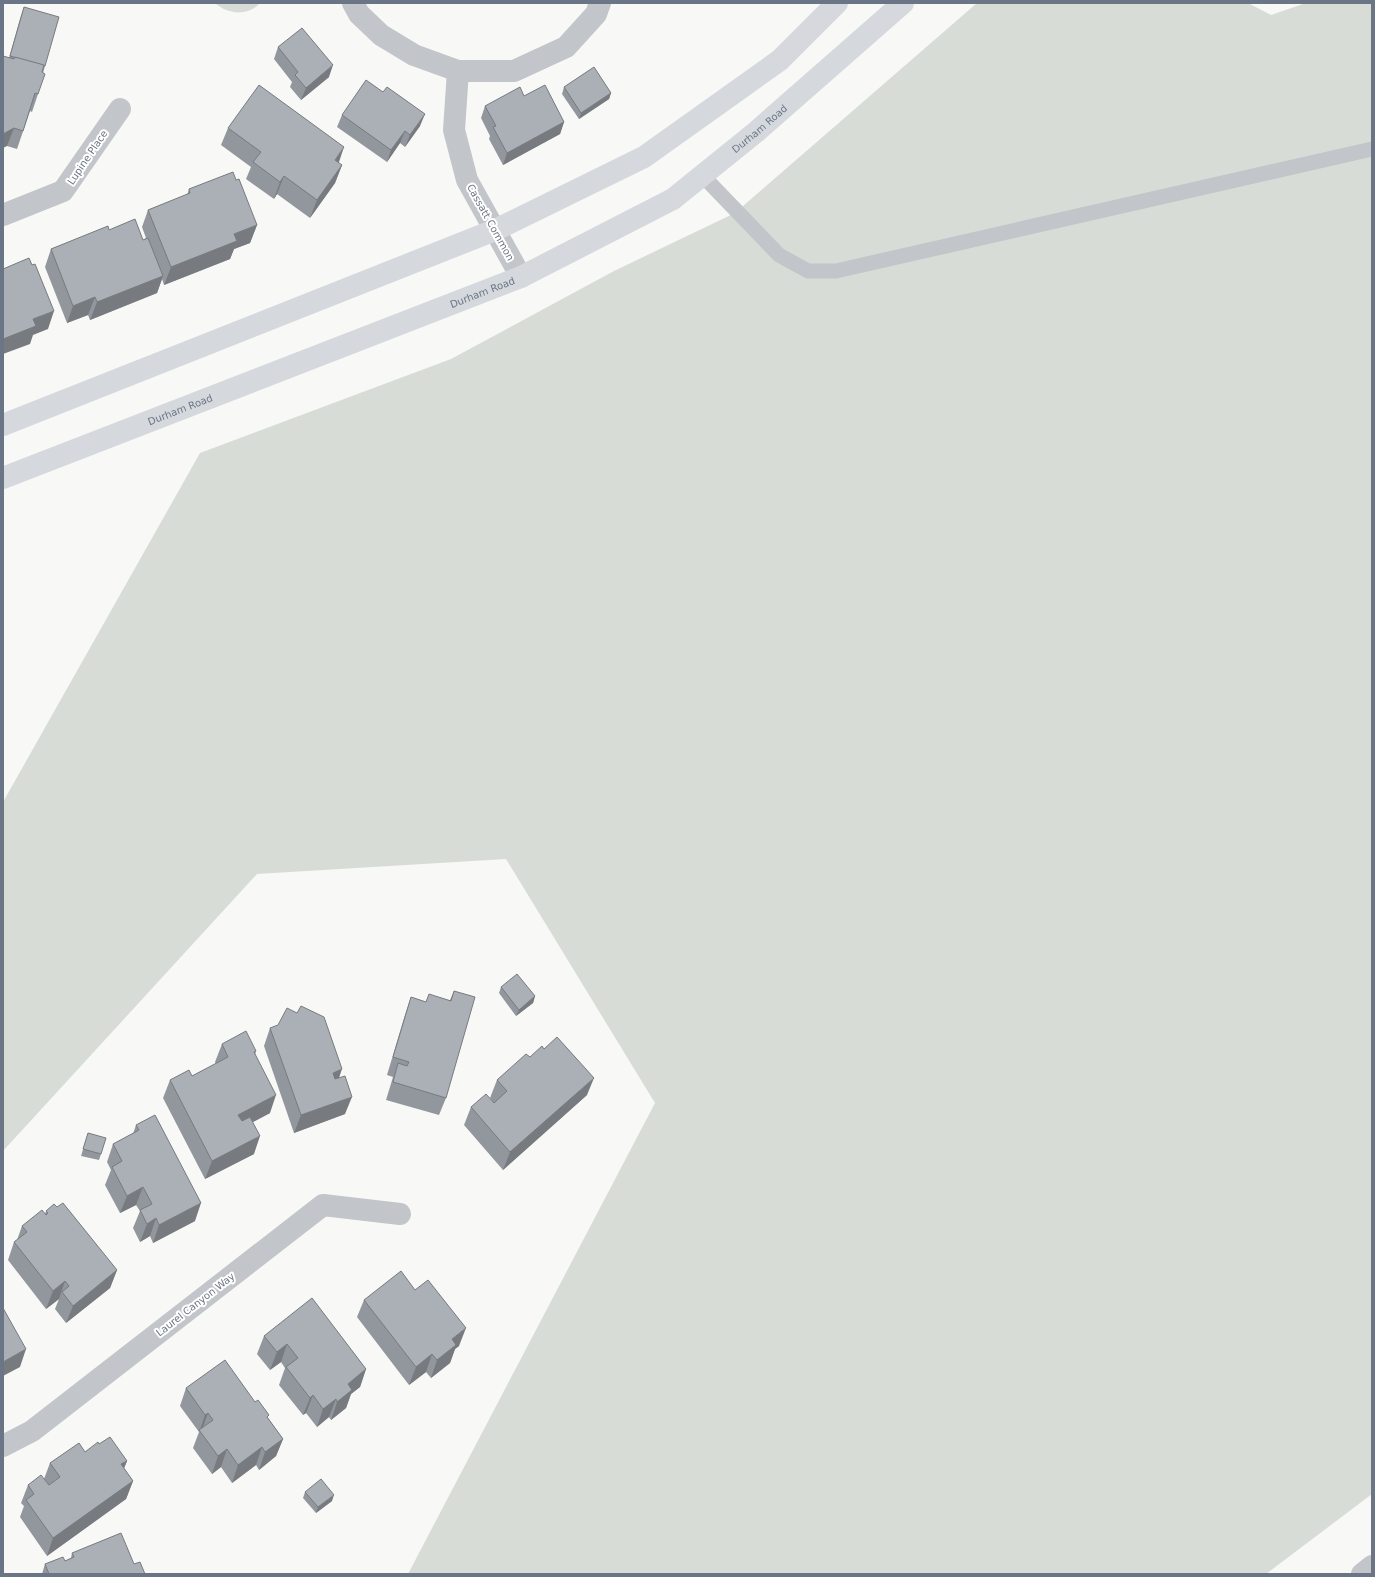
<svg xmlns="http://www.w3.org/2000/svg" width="1375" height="1577" font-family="'DejaVu Sans',sans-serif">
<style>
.green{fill:#d7ddd6}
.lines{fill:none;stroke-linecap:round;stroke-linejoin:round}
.lane{stroke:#c2c5c9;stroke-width:15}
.street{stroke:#c2c5c9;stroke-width:22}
.secondary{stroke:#d5d9dd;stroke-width:22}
.wall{fill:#92979d}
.shaded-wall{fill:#777b7f}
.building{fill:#aab0b6;stroke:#777b7f}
.labels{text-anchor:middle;stroke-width:4;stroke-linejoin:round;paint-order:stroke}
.street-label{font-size:10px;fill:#6a7685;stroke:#fff}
</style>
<rect width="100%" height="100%" fill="#f8f8f6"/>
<!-- green -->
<g class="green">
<path d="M 215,3 L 260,3 C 249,16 228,15 215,3 Z"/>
<polygon points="977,3 1248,3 1271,15 1306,3 1372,3 1372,1494 1266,1574 408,1574 655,1103 506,859 257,874 3,1151 3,802 200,453 451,359 614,271 735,213"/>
</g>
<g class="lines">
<!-- lane -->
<polyline class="lane" points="702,175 779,255 808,271 836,271 1372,149"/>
<!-- street -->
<g class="street">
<polyline points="353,3 359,14 381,35 414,55 458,71 514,71 566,47 596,14 600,3"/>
<polyline points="458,71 454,130 467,180 521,277"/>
<polyline points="3,215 63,191 120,109"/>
<polyline points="3,1446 32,1431 323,1205 400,1214"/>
<polyline points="1362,1574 1372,1566"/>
</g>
<!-- secondary -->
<g class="secondary">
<polyline points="3,425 495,230 644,157 780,60 837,3"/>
<path id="s1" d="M 3,478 L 521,277 L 673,199 L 756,132 L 903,3"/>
</g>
</g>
<!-- wall -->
<g class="wall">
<polygon points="24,7 45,66 43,73 38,94 32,112 30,111 17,149 7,146 9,58 20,19"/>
<polygon points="278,47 329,77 301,100 290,87 292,82 274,59"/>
<polygon points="564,87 611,93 609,99 579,119 562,94"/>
<polygon points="524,96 564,122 560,134 503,165 489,139 490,136 481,118 485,106"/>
<polygon points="342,115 420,126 405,147 400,143 387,162 337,127"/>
<polygon points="228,128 339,163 342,165 335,183 310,218 277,194 274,199 246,179 251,167 221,145"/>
<polygon points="236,180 257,225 250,243 234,249 230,259 164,285 162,279 157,293 90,320 88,315 67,323 45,267 51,249 109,230 143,240 146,238 142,227 148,210 187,195 189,189"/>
<polygon points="501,987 535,996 533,1003 516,1016 499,993"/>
<polygon points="454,991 446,1098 439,1115 386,1100 393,1077 387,1075 405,1015 411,997 426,1002 450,1000"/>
<polygon points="270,1028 339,1078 345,1114 294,1133 264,1046"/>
<polygon points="222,1044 256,1051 255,1055 270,1113 253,1122 254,1154 205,1179 163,1098 170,1080 192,1076 216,1064 215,1062"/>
<polygon points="530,1057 587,1095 503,1170 464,1125 471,1107 494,1103 490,1098 497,1080"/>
<polygon points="136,1125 195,1221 153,1243 150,1236 140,1242 133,1228 140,1211 136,1205 120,1213 105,1185 111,1170 107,1162 113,1144 133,1134"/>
<polygon points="88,1133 101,1154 99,1160 81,1156"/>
<polygon points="46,1211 117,1270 110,1288 66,1323 55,1309 59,1299 46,1309 8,1260 14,1242 17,1240 22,1226 45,1214"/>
<polygon points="415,1290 459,1346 455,1349 450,1363 431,1378 426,1372 409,1385 357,1317 364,1300"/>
<polygon points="264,1336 366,1369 360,1387 351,1394 346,1408 331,1420 329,1417 317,1427 306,1413 303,1415 279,1385 285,1368 281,1362 270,1370 257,1354"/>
<polygon points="186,1388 255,1402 268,1418 283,1439 276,1456 259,1470 256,1465 232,1483 221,1467 212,1474 193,1448 199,1432 180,1406"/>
<polygon points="99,1444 127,1461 124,1468 133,1481 126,1499 47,1556 20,1517 24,1506 21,1503 28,1485 44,1479 50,1463 85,1452"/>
<polygon points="305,1492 332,1501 316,1513 303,1498"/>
<polygon points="72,1553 134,1564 145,1574 42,1574 45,1564 65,1561 71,1558"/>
</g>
<!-- shaded-wall -->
<g class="shaded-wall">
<polygon points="333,65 329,77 301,100 306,88"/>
<polygon points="611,93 609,99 579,119 581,113"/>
<polygon points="425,114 420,126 405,147 410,135"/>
<polygon points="564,122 560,134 503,165 507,153"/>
<polygon points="14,128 7,146 3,148 3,134"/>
<polygon points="405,131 400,143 387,162 391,150"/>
<polygon points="344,147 338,165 335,160"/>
<polygon points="342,165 335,183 310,218 317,200"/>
<polygon points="284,176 277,194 274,199 280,182"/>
<polygon points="257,225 250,243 234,249 230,259 164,285 171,267 234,234"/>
<polygon points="163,276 157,293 90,320 97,302"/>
<polygon points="95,297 88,315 67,323 73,306"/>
<polygon points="54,311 48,329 33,335 30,344 3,354 3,339 33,319"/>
<polygon points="535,996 533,1003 516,1016 519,1010"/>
<polygon points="342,1069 336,1087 333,1073"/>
<polygon points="594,1078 587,1095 503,1170 510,1152"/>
<polygon points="276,1095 270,1113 232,1133 238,1115"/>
<polygon points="352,1097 345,1114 294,1133 301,1115"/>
<polygon points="260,1136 254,1154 205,1179 212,1161"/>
<polygon points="143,1187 136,1205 120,1213 127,1196"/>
<polygon points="201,1203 195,1221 153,1243 159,1225"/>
<polygon points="156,1218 150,1236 140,1242 147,1224"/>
<polygon points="117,1270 110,1288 66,1323 73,1306"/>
<polygon points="65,1281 59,1299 46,1309 53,1291"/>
<polygon points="466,1328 459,1346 455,1349 450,1363 431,1378 437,1360 452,1339"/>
<polygon points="287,1344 281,1362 270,1370 277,1352"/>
<polygon points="26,1349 20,1367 3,1376 3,1362"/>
<polygon points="432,1354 426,1372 409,1385 416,1367"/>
<polygon points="366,1369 360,1387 351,1394 346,1408 331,1420 337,1402 348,1384"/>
<polygon points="313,1395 306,1413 303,1415 310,1398"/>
<polygon points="336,1399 329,1417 317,1427 323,1409"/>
<polygon points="208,1413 202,1430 200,1430 205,1415"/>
<polygon points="283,1439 276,1456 259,1470 265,1452"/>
<polygon points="262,1447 256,1465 232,1483 238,1465"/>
<polygon points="227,1449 221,1467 212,1474 218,1456"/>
<polygon points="127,1461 120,1478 121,1464"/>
<polygon points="133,1481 126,1499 47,1556 53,1538"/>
<polygon points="334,1495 332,1501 316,1513 318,1507"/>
</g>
<!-- building -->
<g class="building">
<polygon points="24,7 59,17 45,66 10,56"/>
<polygon points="302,28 333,65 306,88 295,75 298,72 278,47"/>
<polygon points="3,56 14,59 15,57 44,65 42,72 45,74 38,94 35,93 23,131 14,128 3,134"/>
<polygon points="594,67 611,93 581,113 564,87"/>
<polygon points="366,80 383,92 387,87 425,114 410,135 405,131 391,150 342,115"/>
<polygon points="259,85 344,147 335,160 342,165 317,200 284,176 280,182 253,162 261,152 228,128"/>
<polygon points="545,85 564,122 507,153 493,127 496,126 485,106 520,87 524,96"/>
<polygon points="233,172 236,180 239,179 257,225 234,234 237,241 171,267 148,210 190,193 189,189"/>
<polygon points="135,219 143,240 148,238 163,276 97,302 95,297 73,306 51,249 108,226 109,230"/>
<polygon points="29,258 32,265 35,264 54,311 33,319 36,326 3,339 3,269"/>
<polygon points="517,974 535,996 519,1010 501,987"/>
<polygon points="454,991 475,997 446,1098 393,1082 398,1063 407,1066 409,1062 393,1057 411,997 426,1002 429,994 451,1001"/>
<polygon points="301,1006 324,1017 342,1069 333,1073 335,1079 345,1076 352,1097 301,1115 270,1028 278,1025 287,1008 297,1013"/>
<polygon points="246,1031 256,1051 254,1052 276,1095 238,1115 242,1121 250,1117 260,1136 212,1161 170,1080 189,1070 192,1076 228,1057 222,1044"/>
<polygon points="557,1037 594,1078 510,1152 471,1107 486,1094 494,1103 507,1091 497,1080 526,1054 530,1057 542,1046 544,1049"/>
<polygon points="155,1115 201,1203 159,1225 156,1218 147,1224 140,1210 152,1204 143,1187 127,1196 112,1167 122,1161 113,1144 139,1130 136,1125"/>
<polygon points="88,1133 106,1138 101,1154 83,1149"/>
<polygon points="63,1203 117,1270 73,1306 62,1292 69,1286 65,1281 53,1291 14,1242 27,1232 22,1226 42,1210 46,1215 48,1213 46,1211 54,1204 57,1207"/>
<polygon points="401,1271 415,1290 428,1280 466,1328 452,1339 456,1345 437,1360 432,1354 416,1367 364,1300"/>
<polygon points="312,1298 366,1369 348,1384 352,1390 337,1402 336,1399 323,1409 313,1395 310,1398 286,1367 298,1358 287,1344 277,1352 264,1336"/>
<polygon points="3,1308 26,1349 3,1362"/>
<polygon points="225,1360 255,1402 258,1400 269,1415 267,1417 283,1439 265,1452 262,1447 238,1465 227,1449 218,1456 199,1430 213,1420 208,1413 205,1415 186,1388"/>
<polygon points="110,1437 127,1461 121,1464 133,1481 53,1538 26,1500 34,1494 28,1485 41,1475 49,1485 60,1477 50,1463 79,1443 85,1452 98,1442 99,1444"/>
<polygon points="321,1479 334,1495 318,1507 305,1492"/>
<polygon points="121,1533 134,1564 140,1562 145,1574 49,1574 45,1564 63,1557 65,1561 74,1557 72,1553"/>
</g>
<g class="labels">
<!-- street labels -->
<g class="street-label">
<text dy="4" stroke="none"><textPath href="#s1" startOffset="838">Durham Road</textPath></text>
<text transform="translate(87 157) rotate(-56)" y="4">Lupine Place</text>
<text transform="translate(491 222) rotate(61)" y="4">Cassatt Common</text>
<text dy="4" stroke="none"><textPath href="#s1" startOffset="514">Durham Road</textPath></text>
<text dy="4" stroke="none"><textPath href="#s1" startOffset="190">Durham Road</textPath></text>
<text transform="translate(195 1304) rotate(-38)" y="4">Laurel Canyon Way</text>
</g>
</g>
<!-- border -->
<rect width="1375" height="1577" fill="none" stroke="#6a7685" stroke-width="8"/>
</svg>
